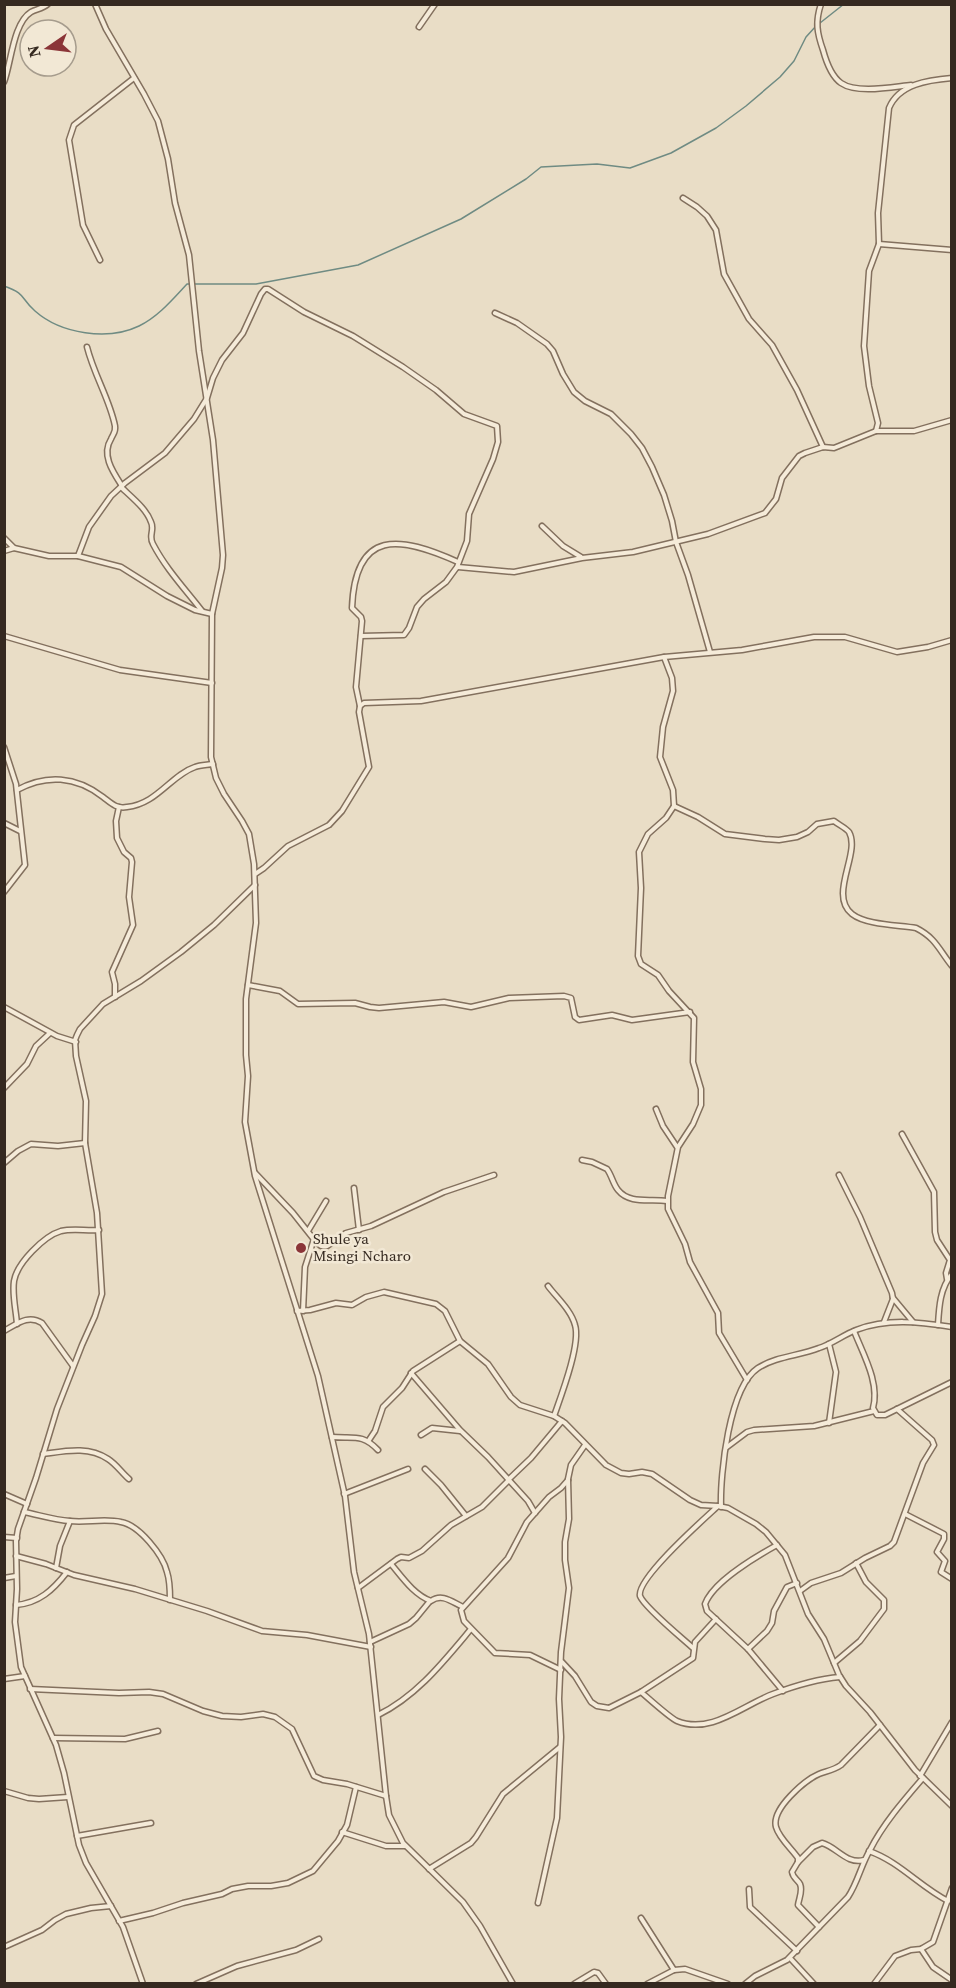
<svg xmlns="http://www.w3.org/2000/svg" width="956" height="1988" font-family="'Source Serif 4',serif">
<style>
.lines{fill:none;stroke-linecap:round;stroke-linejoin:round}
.stream{stroke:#6f8b83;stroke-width:1.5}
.street-casing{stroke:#83705e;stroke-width:7}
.street{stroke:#f5ebd9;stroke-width:4}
.poi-dot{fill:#8b3538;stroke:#f2e8d5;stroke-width:2}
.labels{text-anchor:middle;stroke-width:5;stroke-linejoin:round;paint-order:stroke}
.poi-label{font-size:15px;fill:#352920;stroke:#f2e8d5;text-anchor:start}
</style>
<rect width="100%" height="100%" fill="#e9ddc6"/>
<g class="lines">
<!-- stream -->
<g class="stream">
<polyline points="820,23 844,4"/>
<path d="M 4,286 C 27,294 20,298 35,311 C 61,334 108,341 139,326 C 158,317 173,299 187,284 L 256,284 L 358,265 L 461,219 L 526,179 L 541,167 L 597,164 L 630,168 L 671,153 L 716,128 L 746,106 L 780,77 L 794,61 L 806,37 L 816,26"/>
</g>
<defs>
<g id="street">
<polyline points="95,4 106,29 144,94 158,121 168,159 175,203 189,255 199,351 213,440 223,555 222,568 212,614 211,757 216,778 224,794 242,821 249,834 254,864 256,923 246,999 246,1055 248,1076 245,1122 255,1176 318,1376 345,1496 354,1572 369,1634 386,1796 389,1815 403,1843 463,1902 480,1926 513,1984"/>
<path d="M 821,4 C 815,22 817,33 823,50 C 826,61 831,76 841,83 C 857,94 892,87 911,85"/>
<polyline points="419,27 435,4"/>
<path d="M 4,82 C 11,64 13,23 31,12 C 36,9 42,9 48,4"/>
<polyline points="683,198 697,207 707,216 716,230 724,274 749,319 772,345 797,390 823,447"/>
<polyline points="879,244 952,250"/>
<polyline points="100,260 83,225 69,140 74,125 134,78"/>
<polyline points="495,313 517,323 547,344 553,351 563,374 574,392 585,401 611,414 631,434 642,448 652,467 664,495 672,521 676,542 688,575 710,652"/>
<path d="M 87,347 C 94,375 110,400 115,426 C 116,432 113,434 111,439 C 101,455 113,472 122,486"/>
<polyline points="876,431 914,431 952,420"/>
<path d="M 121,487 C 131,497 146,508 151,522 C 155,530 148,536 153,544 C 166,569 185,589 202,611"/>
<polyline points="542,526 563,546 581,557"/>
<polyline points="4,538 14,548 49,556 78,556 121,567 167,596 195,610 212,614"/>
<polyline points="4,551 14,548"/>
<polyline points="78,556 89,527 111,496 125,483 165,453 194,419 207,398 213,378 222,360 243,333 261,294 265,289 268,289 304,312 353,336 403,367 436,390 464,414 497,426 498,442 493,459 469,514 467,541 457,567 446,582 424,599 417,607 409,628 404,635 361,636"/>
<path d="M 458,567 L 514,572 L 582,558 L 633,552 L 708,534 L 765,513 L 776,499 L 782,478 L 799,456 L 805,453 L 823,447 L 834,448 L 876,431 L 878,423 L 869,386 L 864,346 L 869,271 L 879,244 L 878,213 L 889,108 C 899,84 928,80 952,78"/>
<polyline points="4,636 120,670 212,683"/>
<polyline points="664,657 672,678 673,691 663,727 660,757 673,790 674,806 666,818 648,834 639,852 641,888 638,956 641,964 658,975 669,991 694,1018 693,1062 701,1089 701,1105 693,1124 678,1147 668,1196 668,1209 685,1244 690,1262 718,1313 719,1333 747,1380"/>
<path d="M 360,706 L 356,687 L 362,621 L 361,617 L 352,608 C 355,528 400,536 458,562"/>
<polyline points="4,747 16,784 25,865 4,892"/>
<path d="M 17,790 C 46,774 76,776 103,797 C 111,803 116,809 127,807 C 157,804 171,775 195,767 C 200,765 207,765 213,764"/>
<path d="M 674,806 L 698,817 L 725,834 L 765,839 L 779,840 L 797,837 L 808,832 L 817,824 L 834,821 C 839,825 846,828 849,832 C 861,853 828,895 852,914 C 866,925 899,925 916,928 C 936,938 939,950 952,966"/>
<polyline points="4,823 20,831"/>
<polyline points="255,874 264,868 288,846 329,825 342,811 369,767 359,712 360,706 364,703 421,701 664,657 742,650 814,637 845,637 897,652 928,647 952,640"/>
<polyline points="248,985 280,991 298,1004 355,1003 370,1007 379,1008 444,1002 471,1007 509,998 564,996 571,998 575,1017 579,1020 612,1015 632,1020 690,1012"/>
<polyline points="115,997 115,984 112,972 133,925 129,897 132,862 131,858 124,852 117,838 116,821 119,807"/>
<polyline points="4,1007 57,1036 76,1042"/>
<polyline points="4,1088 27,1064 36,1046 50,1033"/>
<polyline points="656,1109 663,1126 677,1147"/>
<polyline points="902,1134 934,1192 935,1232 937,1240 950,1260 946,1273 947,1279"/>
<path d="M 582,1160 L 592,1162 L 607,1169 C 612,1176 613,1184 618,1190 C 630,1205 651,1198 667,1201"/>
<polyline points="4,1163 18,1151 31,1144 58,1146 85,1143"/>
<polyline points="255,1173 293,1213 316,1242 321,1246 327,1246 346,1233 371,1226 444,1192 494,1175"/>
<polyline points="839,1175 860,1217 892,1293 893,1299 884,1322"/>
<polyline points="354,1188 359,1230"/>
<polyline points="308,1231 326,1201"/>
<path d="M 548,1286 C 557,1298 571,1310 575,1325 C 581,1344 561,1396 554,1416"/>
<polyline points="893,1298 913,1322"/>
<polyline points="297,1311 310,1310 336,1303 352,1305 366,1297 384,1292 436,1304 445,1311 460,1341 488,1364 511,1397 520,1405 554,1416 565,1423 606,1465 621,1473 629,1474 642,1472 652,1474 690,1500 701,1505 718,1506 728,1508 756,1524 766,1532 785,1555 808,1614 824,1639 839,1675 846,1686 870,1712 915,1770 952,1806"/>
<polyline points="303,1311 305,1267 314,1239"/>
<path d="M 17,1324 C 16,1310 12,1295 14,1281 C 17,1263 44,1236 61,1231 C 73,1228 86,1231 99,1230"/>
<path d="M 938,1325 C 939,1307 940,1288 952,1274"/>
<path d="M 4,1331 C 17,1324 28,1314 42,1323 L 73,1366"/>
<path d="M 854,1331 C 863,1354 880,1383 873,1408 L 877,1415 L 885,1415 L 952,1382"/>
<polyline points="829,1344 836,1372 829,1423"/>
<polyline points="411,1373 460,1430 488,1457 528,1501 535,1513"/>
<polyline points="421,1435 432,1428 460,1431"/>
<path d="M 332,1437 C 353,1439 362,1433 378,1450"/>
<polyline points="369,1440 375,1431 383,1407 402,1388 413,1371 460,1341"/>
<polyline points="727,1447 747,1432 754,1430 814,1426 874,1411"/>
<path d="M 43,1454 C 66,1451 88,1446 108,1459 C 116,1464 122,1473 129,1479"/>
<polyline points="425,1469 441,1485 466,1516"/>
<polyline points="508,1480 531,1458 562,1421"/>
<polyline points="4,1494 27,1504"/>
<polyline points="344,1494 408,1469"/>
<path d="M 721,1507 C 720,1474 729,1387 758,1368 C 777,1356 799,1356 819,1348 C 832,1344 843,1335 856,1330 C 888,1318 919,1322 952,1327"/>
<path d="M 24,1512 C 39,1515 55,1520 70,1521 C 87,1523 104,1518 121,1522 C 139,1525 163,1555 167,1572 C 170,1581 170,1590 170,1600"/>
<polyline points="905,1514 944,1534 944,1539 937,1552 945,1561 941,1572 952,1579"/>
<polyline points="4,1537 17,1538"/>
<path d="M 777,1545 C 757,1556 713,1582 705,1604 L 707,1611 L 748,1649 L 783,1691"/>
<polyline points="16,1556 46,1564 74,1575 135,1589 207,1611 262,1631 307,1635 371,1647"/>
<path d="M 391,1564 C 402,1577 414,1595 431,1601 C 442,1593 452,1602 463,1607"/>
<polyline points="56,1568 60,1546 70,1521"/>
<polyline points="4,1578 16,1576"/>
<polyline points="358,1588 397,1559 401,1557 409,1558 422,1551 451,1525 482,1507 508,1481"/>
<polyline points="800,1591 811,1583 841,1573 865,1558 890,1546 894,1542 923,1463 934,1445 932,1440 897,1409"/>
<path d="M 16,1605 C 39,1603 53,1590 67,1572"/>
<polyline points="370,1642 409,1624 416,1618 430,1601"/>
<path d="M 693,1648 C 682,1638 644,1607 640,1596 C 636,1579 704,1519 718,1506"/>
<polyline points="748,1649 767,1631 772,1623 774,1611 787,1587 797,1583"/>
<polyline points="562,1662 575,1676 591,1702 597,1706 609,1708 641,1692 693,1658 695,1642 716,1619"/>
<polyline points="834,1663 860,1641 884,1609 884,1600 866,1582 856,1563"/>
<polyline points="561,1670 530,1655 495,1653 464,1621 461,1610 508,1558 527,1522 549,1497 561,1488 568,1480"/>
<polyline points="4,1679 25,1676"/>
<polyline points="30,1689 119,1693 149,1692 163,1694 203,1711 222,1716 241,1717 263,1714 275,1717 292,1729 314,1776 323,1780 347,1784 386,1796"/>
<path d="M 641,1692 C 648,1698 670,1718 677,1721 C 711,1735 743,1705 773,1694 C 794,1686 817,1679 840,1677"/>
<path d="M 378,1715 C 417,1696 444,1661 471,1629"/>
<polyline points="53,1738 125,1739 158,1731"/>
<polyline points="920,1776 952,1722"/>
<polyline points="4,1791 28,1798 39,1799 68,1797"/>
<polyline points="342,1832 386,1846 405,1846"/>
<polyline points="77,1836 151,1823"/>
<path d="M 869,1851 C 900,1862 919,1886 948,1901"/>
<path d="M 798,1862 L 813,1847 L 822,1843 C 837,1847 847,1865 864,1860"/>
<polyline points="429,1869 471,1843 476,1837 503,1794 560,1747"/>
<polyline points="749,1889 750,1907 797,1951"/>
<polyline points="538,1903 557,1818 561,1737 559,1699 561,1652 569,1588 565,1560 565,1542 569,1519 568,1479 571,1465 585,1445"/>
<polyline points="641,1918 674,1970"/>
<polyline points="119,1921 153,1913 183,1903 222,1894 232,1889 248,1886 271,1886 288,1883 313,1871 338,1841 347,1825 356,1787"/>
<path d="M 819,1927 L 798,1905 C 799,1898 803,1891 800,1884 C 797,1879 793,1878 792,1872 L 798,1862 L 798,1858 C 791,1848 779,1838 776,1827 C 771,1809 805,1780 819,1774 C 827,1771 834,1770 841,1765 L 880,1725"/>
<polyline points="4,1947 42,1930 55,1920 66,1914 91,1908 111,1906"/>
<polyline points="921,1949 933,1967 952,1980"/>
<polyline points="790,1958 814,1984"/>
<polyline points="143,1984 123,1927 86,1863 79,1845 64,1773 56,1745 21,1667 15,1622 17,1589 16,1541 18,1529 36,1478 57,1409 82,1345 95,1316 102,1294 97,1213 85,1143 86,1101 76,1056 75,1040 77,1035 80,1029 103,1004 141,981 181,952 214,925 255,885"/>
<polyline points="196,1984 237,1966 296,1950 319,1939"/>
<polyline points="574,1984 594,1972 598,1973 606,1984"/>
<polyline points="647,1984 674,1970 685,1969 728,1984"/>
<path d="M 745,1984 L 755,1976 L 787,1960 L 848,1897 C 858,1882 861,1865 870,1850 C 883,1824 904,1800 923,1778"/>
<polyline points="874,1984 895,1956 911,1950 921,1949 933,1942 952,1888"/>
</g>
</defs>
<!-- street casing -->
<use href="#street" class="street-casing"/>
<!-- street -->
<use href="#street" class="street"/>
</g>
<!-- markers -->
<circle class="poi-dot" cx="301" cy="1248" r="6"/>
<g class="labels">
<!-- poi labels -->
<g class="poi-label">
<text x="313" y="1244">Shule ya<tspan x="313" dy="17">Msingi Ncharo</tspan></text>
</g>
</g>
<!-- border -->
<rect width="956" height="1988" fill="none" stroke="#352920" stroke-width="12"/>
<!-- north arrow -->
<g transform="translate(48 48) rotate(256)"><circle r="28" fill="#f2e8d5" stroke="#a69c8d" stroke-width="1.5"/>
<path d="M0-4.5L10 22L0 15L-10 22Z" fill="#8b3538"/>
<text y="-9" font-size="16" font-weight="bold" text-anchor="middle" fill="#352920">N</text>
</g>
</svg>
